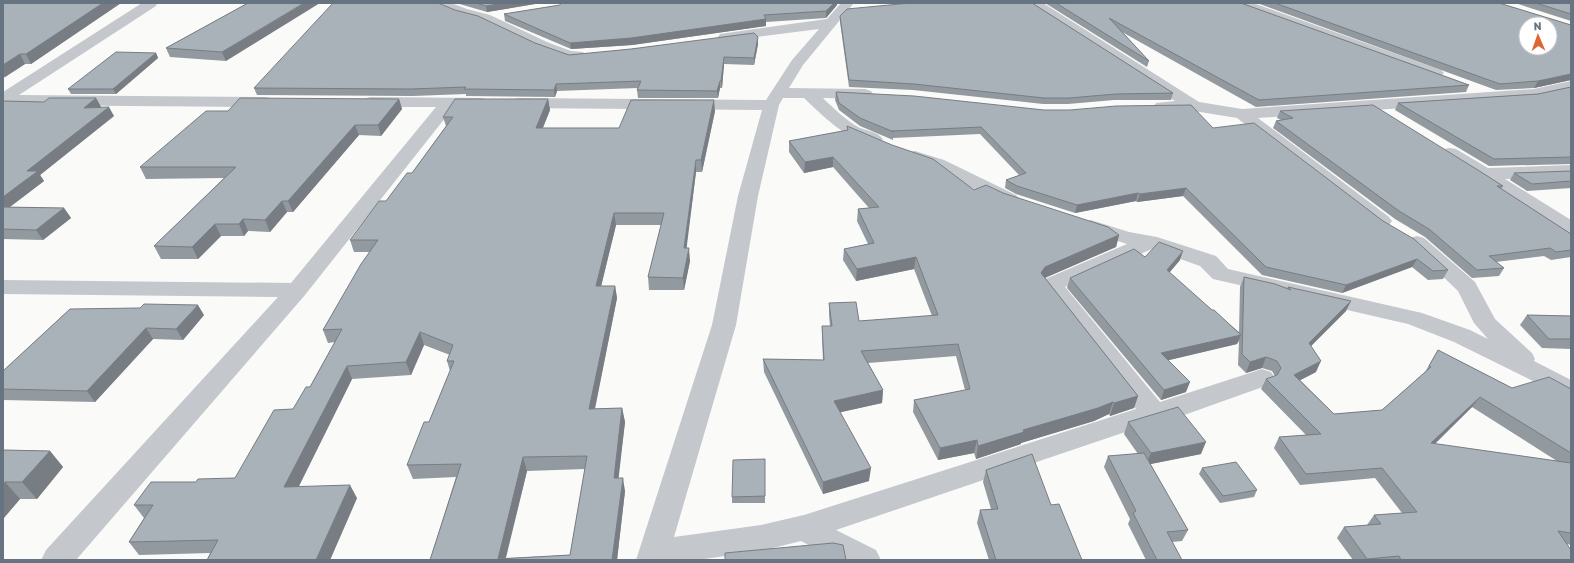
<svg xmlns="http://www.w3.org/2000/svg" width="1574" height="563" font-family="Rubik,sans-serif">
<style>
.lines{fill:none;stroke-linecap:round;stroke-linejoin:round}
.minor{fill:#c4c7cb;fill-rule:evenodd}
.wall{fill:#92999f;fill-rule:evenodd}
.shaded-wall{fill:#777d82}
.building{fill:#aab2b9;stroke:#777d82;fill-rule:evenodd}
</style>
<rect width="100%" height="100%" fill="#fafaf8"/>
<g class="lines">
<!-- minor -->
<g class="minor">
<polygon points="142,3 157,3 156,6 19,95 266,97 272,99 274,102 272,105 266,107 3,105 3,92"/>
<polygon points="434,3 451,3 467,9 490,15 547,42 571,51 583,52 585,55 583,58 570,60 565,59 537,48 480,21 457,15 435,6"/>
<path d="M 841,3 L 854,3 L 803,65 L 789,88 L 865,89 L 871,91 L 873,94 L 871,97 L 865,99 L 823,98 C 834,109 847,121 860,128 C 868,131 878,132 883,139 L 880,143 C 855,149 821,114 804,98 L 783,98 L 779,105 L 758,196 L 736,325 L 674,537 L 761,525 L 804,515 L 1136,409 L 1040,285 L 1043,280 L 1127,244 L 1084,230 L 1081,226 L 1084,222 L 1091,220 L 1129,232 L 1157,237 L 1216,256 L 1228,269 L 1422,313 L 1470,330 L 1488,339 L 1474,323 L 1458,291 L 1407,242 L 1410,238 L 1417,236 L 1424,238 L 1475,282 L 1495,319 L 1532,353 L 1535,359 L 1534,361 L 1571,380 L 1571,401 L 1562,398 L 1531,380 L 1454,342 L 1408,324 L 1213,279 L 1200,266 L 1152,249 L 1065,287 L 1160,402 L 1262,369 L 1271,372 L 1275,378 L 1271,384 L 1187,414 L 1143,426 L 836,530 L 876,550 L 881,560 L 836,560 L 801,541 L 761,551 L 697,560 L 636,560 L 712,325 L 738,196 L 762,110 L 518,108 L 512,106 L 510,103 L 512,100 L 518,98 L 766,100 L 792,60 L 819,29 L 725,41 L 720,40 L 718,37 L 720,34 L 827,19 Z"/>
<polygon points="1028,3 1043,3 1199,102 1242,109 1534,89 1571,81 1571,91 1534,99 1258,118 1389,217 1392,221 1389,225 1382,227 1375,225 1237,118 1194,111 1162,111 1156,109 1154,106 1156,103 1175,101 1029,6"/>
<polygon points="1235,3 1253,3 1441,70 1444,73 1441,76 1436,78 1431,76 1236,6"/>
<polygon points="370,97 482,98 488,100 490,103 488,106 482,108 453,108 305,295 76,560 41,560 46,550 278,297 3,294 3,280 291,283 436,107 370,107 364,105 362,102 364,99"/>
<polygon points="1450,148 1456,149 1488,168 1571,165 1571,177 1505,179 1571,220 1571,235 1564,233 1549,224 1444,157 1441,153 1444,149"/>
<polygon points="915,151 944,160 1016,195 1019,199 1016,203 1009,205 1002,203 932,168 909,160 906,156 909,152"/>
</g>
</g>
<!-- wall -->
<g class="wall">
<polygon points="3,3 121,3 31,64 25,64 5,77 3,78"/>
<polygon points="248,3 226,61 170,57 166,48"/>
<polygon points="456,3 541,3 487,12"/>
<polygon points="906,3 1032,3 1173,93 1171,100 1114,100 1068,104 1043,104 913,90 849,87 840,22 840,16"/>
<polygon points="1045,3 1241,3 1469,85 1466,92 1256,107 1122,32 1149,61 1147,67"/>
<polygon points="1257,3 1499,3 1571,25 1571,80 1534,88 1496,90"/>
<polygon points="1515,3 1571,3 1571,21"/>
<polygon points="560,5 837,5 826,18 766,22 766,26 632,45 571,49 505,21 504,14"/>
<polygon points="758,37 758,44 754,65 724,64 722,88 720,88 718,98 638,98 637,90 638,88 557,91 555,97 466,96 466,94 413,96 257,95 254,88 535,43 569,55"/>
<polygon points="156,53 158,58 116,94 71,94 68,89"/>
<polygon points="1571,87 1571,164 1489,166 1395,110 1398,103 1538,94"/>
<polygon points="836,92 1213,128 1448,270 1443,279 1428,280 1412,267 1342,293 1262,275 1183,196 1137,202 1136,201 1075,213 1016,194 1005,188 1006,180 1019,175 980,134 893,138 893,140 860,126 839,110 835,100"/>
<polygon points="96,98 101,107 114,116 40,175 44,181 10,207 64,208 71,218 43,240 3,239 3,101 44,102"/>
<polygon points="399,99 402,109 381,136 359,135 293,212 287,212 270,232 248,231 244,236 221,236 198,259 161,259 154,246 224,178 146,179 140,167 228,111"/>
<path d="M 548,99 L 550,110 L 543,128 L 619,128 L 715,111 L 702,172 L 696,172 L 686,248 L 690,261 L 684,290 L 649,290 L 648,277 L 661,225 L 616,225 L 601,286 L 615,286 L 617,298 L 595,409 L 622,408 L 625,422 L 618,478 L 625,491 L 617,560 L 430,560 L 456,477 L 413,479 L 407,465 L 429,422 L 450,371 L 447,361 L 450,355 L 424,345 L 411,375 L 352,379 L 299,486 L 357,498 L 330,560 L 207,560 L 210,553 L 139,555 L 129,542 L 144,518 L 134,505 L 196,482 L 235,478 L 293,409 L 310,387 L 335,342 L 328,343 L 323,330 L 370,252 L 354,252 L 350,240 L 412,173 L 446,126 L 443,117 ZM 585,469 L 570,555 L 506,558 L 527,471 Z"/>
<polygon points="1280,111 1503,186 1501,189 1571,234 1571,257 1551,260 1544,256 1496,262 1504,268 1499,276 1472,278 1425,237 1395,219 1273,128 1276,121 1281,120 1277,118"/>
<polygon points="847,126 974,190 1003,193 1119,235 1116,247 1045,278 1138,396 1134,408 1110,416 1109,414 1094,421 1021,443 1021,444 976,459 974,453 938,460 913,412 914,400 965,390 956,356 868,363 883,390 882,403 840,412 869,481 823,494 764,372 763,359 823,360 822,338 822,326 830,326 829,315 829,303 859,321 932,316 914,269 856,281 843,260 844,249 868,244 857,221 858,209 869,208 833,167 804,173 789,152 789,141 847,131"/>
<polygon points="1571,171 1571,188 1527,191 1510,180 1514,173"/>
<path d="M 1145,257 L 1180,260 L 1169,273 L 1212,310 L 1239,332 L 1240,287 L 1244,277 L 1287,288 L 1288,287 L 1346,311 L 1311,346 L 1316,372 L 1300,380 L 1334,414 L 1382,410 L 1425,372 L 1438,350 L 1512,388 L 1571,389 L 1571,545 L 1567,544 L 1571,560 L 1353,560 L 1337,538 L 1344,527 L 1367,525 L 1374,515 L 1402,513 L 1375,478 L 1300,485 L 1274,448 L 1279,437 L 1306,435 L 1261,389 L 1266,379 L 1275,376 L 1272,371 L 1262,368 L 1246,373 L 1238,365 L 1239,341 L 1237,344 L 1168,360 L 1186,392 L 1161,400 L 1067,288 L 1070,278 ZM 1472,407 L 1557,461 L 1435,444 Z"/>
<polygon points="70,309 204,315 183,340 153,339 95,402 3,400 3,371"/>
<polygon points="1527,315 1571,316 1571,349 1542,348 1520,325"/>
<polygon points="1128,422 1201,454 1150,464 1188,530 1182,541 1172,542 1182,560 1146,560 1128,524 1130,519 1104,467 1108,456 1138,454 1124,434"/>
<polygon points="3,450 50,451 63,467 37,499 20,499 3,519"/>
<polygon points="765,459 765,503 732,503 732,497"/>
<polygon points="1202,468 1257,490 1254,497 1220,503 1199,474"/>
<polygon points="986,470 1051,505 1082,560 989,560 977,523 980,510 991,509 983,482"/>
</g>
<!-- shaded-wall -->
<g class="shaded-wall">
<polygon points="103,3 121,3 31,64 26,54"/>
<polygon points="304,3 320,3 226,61 222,52"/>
<polygon points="503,3 541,3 487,12 486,6"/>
<polygon points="834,3 837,3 837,5 826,18 826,11"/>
<polygon points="766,19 766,26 632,45 571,49 570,43"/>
<polygon points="758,37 758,44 754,65 754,58"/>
<polygon points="156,53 158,58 116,94 113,89"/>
<polygon points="20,54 25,64 5,77 3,74 3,65"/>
<polygon points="724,57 724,64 722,88 721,81"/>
<polygon points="1571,74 1571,80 1534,88 1538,81"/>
<polygon points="720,81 720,88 718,98 717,91"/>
<polygon points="556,84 557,91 555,97 554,90"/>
<polygon points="96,98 101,107 84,108"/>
<polygon points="399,99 402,109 381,136 378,125"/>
<polygon points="548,99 550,110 538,139 536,128"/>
<polygon points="714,100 715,111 702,172 701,160"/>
<polygon points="109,107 114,116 40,175 44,181 3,212 3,197 27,171"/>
<polygon points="355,125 359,135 293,212 288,201"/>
<polygon points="833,157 833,167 804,173 805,162"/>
<polygon points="696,160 696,172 685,261 684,248"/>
<polygon points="1186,188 1183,196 1137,202 1140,194"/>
<polygon points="1138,193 1136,201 1075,213 1077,205"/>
<polygon points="282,201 287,212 270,232 265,220"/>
<polygon points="64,208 71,218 43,240 36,230"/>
<polygon points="614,213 616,225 598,299 596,286"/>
<polygon points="243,219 248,231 244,236 239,224"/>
<polygon points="215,224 221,236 198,259 192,247"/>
<polygon points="1119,235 1116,247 1042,279 1041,273 1045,267"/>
<polygon points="689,248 690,261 684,290 683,278"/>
<polygon points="1183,251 1180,260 1163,280 1167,270"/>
<polygon points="916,257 914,269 856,281 857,269"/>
<polygon points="1417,259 1412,267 1342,293 1346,285"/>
<polygon points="615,286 617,298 592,422 589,409"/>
<polygon points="1351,301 1346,311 1304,353 1309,343"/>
<polygon points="198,305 204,315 183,340 176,329"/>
<polygon points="146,328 153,339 95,402 87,391"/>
<polygon points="420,332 424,345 411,375 406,362"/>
<polygon points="1241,335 1237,344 1157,363 1161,353"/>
<polygon points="1266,357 1262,368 1246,373 1250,362"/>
<polygon points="1321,361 1316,372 1289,386 1294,375"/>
<polygon points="347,366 352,379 292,500 284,487"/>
<polygon points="1190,382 1186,392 1161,400 1164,390"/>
<polygon points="883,390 882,403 833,414 834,401"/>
<polygon points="1138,396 1134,408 1110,416 1114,403"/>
<polygon points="1480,397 1472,407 1424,454 1431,443"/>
<polygon points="1113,402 1109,414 1094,421 1021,443 1021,444 976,459 978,446 1023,430"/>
<polygon points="622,408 625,422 617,492 614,478"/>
<polygon points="977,440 974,453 938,460 940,448"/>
<polygon points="1206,442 1201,454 1146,465 1151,453"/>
<polygon points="50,451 63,467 37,499 22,482"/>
<polygon points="523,457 527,471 505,560 498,559"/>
<polygon points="871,468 869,481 823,494 823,482"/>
<polygon points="623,478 625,491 617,560 612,560"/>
<polygon points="5,482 20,499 3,519 3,485"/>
<polygon points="350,485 357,498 330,560 316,560"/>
</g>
<!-- building -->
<g class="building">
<polygon points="3,3 103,3 26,54 20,54 3,65"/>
<polygon points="248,3 304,3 222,52 166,48"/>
<polygon points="333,3 438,3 455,10 478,16 535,43 569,55 631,49 754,33 758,37 754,58 724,57 721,81 720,81 717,91 637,90 641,81 556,84 554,90 464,89 466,87 411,89 254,88"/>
<polygon points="476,3 503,3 486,6"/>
<polygon points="561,3 834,3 826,11 764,15 766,19 631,38 570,43 504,14 560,5"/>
<polygon points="910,3 1032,3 1173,93 1116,94 1069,98 1044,98 914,84 849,80 840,16 847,9"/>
<polygon points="1056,3 1241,3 1469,85 1259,100 1109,18 1149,61"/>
<path d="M 1275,3 L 1499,3 L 1571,25 L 1571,74 L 1538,81 L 1500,84 ZM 1526,24 L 1550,24 L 1550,48 L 1526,48 Z"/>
<polygon points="1536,3 1571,3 1571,14"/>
<polygon points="116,52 156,53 113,89 68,89"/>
<polygon points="1571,87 1571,157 1494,159 1398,103 1538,94"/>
<polygon points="836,92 914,96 1044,110 1070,110 1116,106 1191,105 1213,128 1254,123 1383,221 1414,239 1448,270 1433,271 1417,259 1346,285 1266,267 1186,188 1140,194 1138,193 1077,205 1017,186 1006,180 1026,173 981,127 892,131 894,132 860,118 839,103"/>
<polygon points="49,98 96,98 84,108 109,107 27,171 38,171 3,197 3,101 44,102"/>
<polygon points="240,98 399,99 378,125 355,125 288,201 282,201 265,220 243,219 239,224 215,224 192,247 154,246 236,167 140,167 206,111 228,111"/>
<path d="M 455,99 L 548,99 L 536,128 L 619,128 L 631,100 L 714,100 L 701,160 L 696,160 L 684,248 L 689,248 L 683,278 L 648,277 L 664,213 L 614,213 L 596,286 L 615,286 L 589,409 L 622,408 L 614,478 L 623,478 L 612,560 L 430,560 L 461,464 L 407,465 L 424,422 L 429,422 L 454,361 L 447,361 L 453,345 L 420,332 L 406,362 L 347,366 L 284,487 L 350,485 L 316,560 L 207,560 L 218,540 L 129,542 L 153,505 L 134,505 L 151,482 L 196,482 L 198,479 L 235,478 L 274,410 L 293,409 L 306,387 L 310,387 L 342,329 L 323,330 L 361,264 L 378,240 L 350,240 L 379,201 L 386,201 L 407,173 L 412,173 L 453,117 L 443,117 ZM 587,456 L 570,555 L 498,559 L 523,457 Z"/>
<polygon points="1373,105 1481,172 1503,186 1497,186 1571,234 1571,250 1556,252 1550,248 1489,256 1504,268 1477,270 1429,229 1399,211 1276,121 1293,118 1280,111"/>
<polygon points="847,126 892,145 933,159 974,190 986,185 1003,193 1108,227 1119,235 1045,267 1041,273 1138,396 1114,403 1113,402 1098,408 1023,430 1024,432 978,446 977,440 940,448 914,400 970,389 958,344 861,351 883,390 834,401 871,468 823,482 763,359 824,360 822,326 832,326 829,303 856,302 859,321 938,315 916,257 857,269 844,249 874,243 858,209 879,207 833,157 805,162 789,141 848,130"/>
<polygon points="1571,171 1571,181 1532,184 1514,173"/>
<polygon points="3,207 64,208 36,230 3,229"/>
<polygon points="1159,242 1183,251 1167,270 1212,310 1214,310 1241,335 1161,353 1190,382 1164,390 1070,278 1134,249 1145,257"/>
<polygon points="1244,277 1275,284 1291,290 1288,287 1351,301 1309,343 1321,361 1294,375 1334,414 1382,410 1431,367 1429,366 1438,350 1512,388 1549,377 1571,389 1571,453 1480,397 1431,443 1571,463 1571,533 1558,531 1571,550 1571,560 1401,560 1399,556 1367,559 1344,527 1381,524 1374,515 1417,512 1382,468 1306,474 1279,437 1321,434 1266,379 1277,375 1281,368 1277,361 1266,357 1250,362 1242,354"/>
<polygon points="144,304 198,305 176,329 146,328 87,391 3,389 3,371 70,309 140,308"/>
<polygon points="1527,315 1571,316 1571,339 1549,339"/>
<polygon points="1178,407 1206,442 1151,453 1128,422"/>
<polygon points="3,450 50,451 22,482 5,482 3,485"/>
<polygon points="1144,453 1188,530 1167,532 1182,560 1157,560 1133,513 1136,511 1108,456"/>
<polygon points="1032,454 1051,505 1059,504 1082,560 996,560 980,510 998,509 986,470"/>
<polygon points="765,459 765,496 732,497 733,460"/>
<polygon points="1236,462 1257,490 1223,496 1202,468"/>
<polygon points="833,543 843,545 846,560 725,560 725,553"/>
</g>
<!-- border -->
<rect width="1574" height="563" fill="none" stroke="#667482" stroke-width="8"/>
<!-- north arrow -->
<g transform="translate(1538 36) rotate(358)"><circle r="19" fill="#ffffff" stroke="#c2c7cd"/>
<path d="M0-3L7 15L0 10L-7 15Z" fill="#df6633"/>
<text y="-6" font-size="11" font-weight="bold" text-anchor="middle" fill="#667482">N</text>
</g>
</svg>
